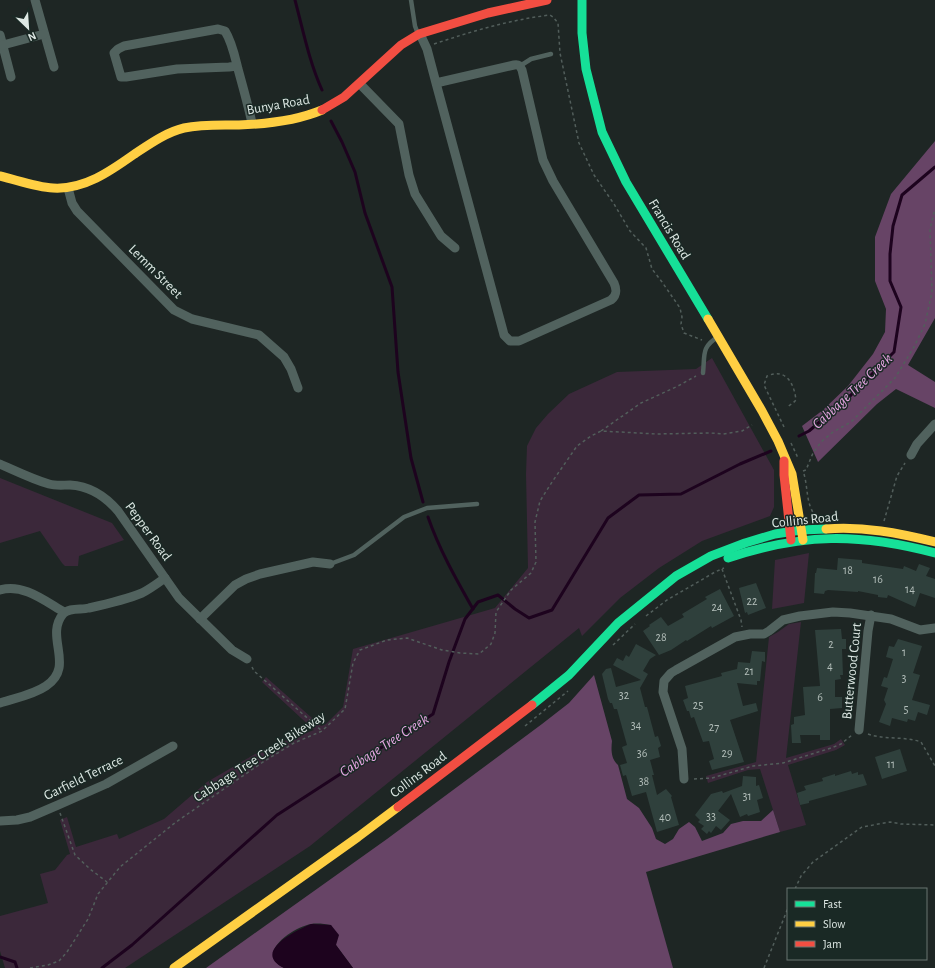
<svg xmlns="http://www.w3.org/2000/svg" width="935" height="968" font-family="'Alegreya Sans',sans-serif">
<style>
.green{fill:#3b283a}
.forest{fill:#674466}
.water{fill:#1d031e}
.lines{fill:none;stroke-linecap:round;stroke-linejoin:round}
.stream{stroke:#1d031e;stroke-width:3}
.building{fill:#2f403c}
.path{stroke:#525e5b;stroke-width:1.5;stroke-dasharray:3 3;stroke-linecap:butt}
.lane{stroke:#51625e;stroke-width:4.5}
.street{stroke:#51625e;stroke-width:9}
.fast{stroke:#16e098;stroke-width:9}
.slow{stroke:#ffcf43;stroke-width:9}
.jam{stroke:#f24e42;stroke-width:9}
.labels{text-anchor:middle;stroke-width:3;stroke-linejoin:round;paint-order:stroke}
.number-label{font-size:12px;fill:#b2bdb9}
.street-label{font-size:14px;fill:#dde7e3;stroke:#1a2925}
.water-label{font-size:15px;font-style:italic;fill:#e6a5e2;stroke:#1a2925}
</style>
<rect width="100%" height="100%" fill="#1e2624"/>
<!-- green -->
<g class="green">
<polygon points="712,358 774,470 774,507 770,516 702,541 659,568 620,598 582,636 579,628 310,846 125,968 5,968 0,951 0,916 48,903 40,874 55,870 67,855 70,854 60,820 67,817 76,847 117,834 119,839 164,819 207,782 262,750 314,730 262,682 266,677 321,726 326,724 343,707 353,649 495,608 528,568 526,474 527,446 536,428 548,414 569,394 617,372 696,369"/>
<polygon points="0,478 112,523 124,540 79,556 78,566 65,566 62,563 40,531 0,543"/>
<polygon points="809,553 804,603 772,609 775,560"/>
<polygon points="801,622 786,758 834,744 841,739 845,745 836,750 788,765 806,825 780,832 760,769 748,770 708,783 706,776 756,762 769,637 778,632 789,624"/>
</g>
<!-- forest -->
<g class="forest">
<polygon points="935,141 935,318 908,365 935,382 935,408 896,389 877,404 818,462 802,426 823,410 848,386 873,354 885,332 886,309 875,281 875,237 891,194"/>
<path d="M 594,675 L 612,741 C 611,750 611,759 618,765 L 627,799 L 639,808 L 652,828 L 656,839 L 665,844 L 673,839 L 679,829 L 689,822 L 695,827 L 702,841 L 723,833 L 731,824 L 743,821 L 761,821 L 773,810 L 780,832 L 646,872 L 673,968 L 353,968 L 336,945 L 331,925 C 325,924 317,923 311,924 C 294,927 254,953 284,968 L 206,968 L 387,839 L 542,724 L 569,703 Z"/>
</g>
<!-- water -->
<path class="water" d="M 311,924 L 331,925 L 339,935 L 336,945 L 353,968 L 284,968 C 251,952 297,930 311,924 Z"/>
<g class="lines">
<!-- stream -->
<g class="stream">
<path d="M 295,0 C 303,30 309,61 322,90"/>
<polyline points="331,121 342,142 355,172 365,213 392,287 398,372 411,458 423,502"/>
<polyline points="799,436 809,431 851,395 894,352 901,307 890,281 890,254 893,226 902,195 935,167"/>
<path d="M 428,517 C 439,549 456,579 473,609"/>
<polyline points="0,957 15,962 17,968"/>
<polyline points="102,968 132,945 277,815 433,714 449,662 465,619 478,602 498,595 515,609 529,618 552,610 608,518 639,495 681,494 740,464 771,451"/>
</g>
</g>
<!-- building -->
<g class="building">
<polygon points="838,558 862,560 862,563 903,569 904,566 916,571 919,564 930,568 926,576 935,579 935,598 920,593 915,607 888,595 887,598 878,597 878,595 858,591 858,592 828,590 825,591 824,594 814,593 815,573 816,573 817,568 837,570"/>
<polygon points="756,583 766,608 748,615 747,612 745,613 739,588"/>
<polygon points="720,589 734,616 712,628 711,626 687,641 686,640 671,650 659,655 643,631 650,626 649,625 661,617 668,626 684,617 682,614 707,599 705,597"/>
<polygon points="841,629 842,639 846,639 846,649 842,649 843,675 840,675 841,679 835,680 835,697 842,697 842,708 830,709 830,740 820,740 820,735 800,735 801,743 792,743 791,725 794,724 794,717 805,715 803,687 820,686 815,630"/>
<polygon points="898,639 922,646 913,673 920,675 912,700 930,705 927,715 918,712 915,721 908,719 907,722 892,718 890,726 879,722 886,704 884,700 888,688 881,686 884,677 887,678 893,659 886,657 889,646 894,647"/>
<polygon points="636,644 656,655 650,659 643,671 648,674 640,688 645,707 647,707 655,737 658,736 661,746 658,748 660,757 650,760 654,775 652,775 657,795 666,789 672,796 671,797 679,825 657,832 646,792 632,796 626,775 623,776 620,765 627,763 622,747 627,745 617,709 614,709 612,703 610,703 608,699 602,674 606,669 611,668 616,687 641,680 613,665 617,658 623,661 626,655 629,657"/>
<polygon points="752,651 765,652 765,662 762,661 760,681 757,681 757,685 737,683 743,706 756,703 758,711 730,720 744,762 712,770 709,761 714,759 709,741 703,742 694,717 691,718 689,711 687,711 683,700 688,698 685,686 722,676 721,673 737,669 738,662 750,663"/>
<polygon points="900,749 907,771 882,779 875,757"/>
<polygon points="851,771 852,774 858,772 858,775 863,774 867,785 809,801 809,803 800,805 797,793 806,790 804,786 823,781 822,778 835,774 835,776"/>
<polygon points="743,776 756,777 756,786 759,785 763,798 757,800 760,812 748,816 747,814 740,817 731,794 718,811 730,820 721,830 716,826 711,833 709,831 707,834 701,829 704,826 698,822 700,820 695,815 711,794 722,791 723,793 742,786"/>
</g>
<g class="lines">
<!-- path -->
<g class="path">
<path d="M 434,44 C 473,31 509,20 550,15 L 553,17 L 558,23 L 560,53 L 579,143 L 594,175 L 614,204 L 630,231 L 646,248 L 652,269 L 662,282 L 680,308 L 682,317 L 681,324 L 684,333 L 702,340"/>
<path d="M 784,427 L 764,385 L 767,376 C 786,368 794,383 796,400 L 793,403 L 787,407"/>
<polyline points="601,431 641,403 678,386 696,376"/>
<polyline points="791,443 798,458"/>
<polyline points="803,471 806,470 813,453 821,442 833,432 851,422 895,378 914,347 925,324 932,292 930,229 935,209"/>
<path d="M 804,474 C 808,488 806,502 814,514"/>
<polyline points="884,521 897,476 905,463"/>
<polyline points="722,569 741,620 742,627"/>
<polyline points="646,616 667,600 715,572 724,568"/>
<polyline points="613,645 635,624"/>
<polyline points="252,667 254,671 322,731"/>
<polyline points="525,726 568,691"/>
<path d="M 868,734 C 885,740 904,736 921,742 L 935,766"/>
<polyline points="694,779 712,778 753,766 783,763 831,748 841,744 852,735"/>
<polyline points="60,813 75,855 90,869 107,882"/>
<polyline points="795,889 801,876 813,862 862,827 890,822 901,824 935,825"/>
<polyline points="30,968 48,965 59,961 67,952 88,919 98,894 120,867 176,822 263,762 294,743 322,731 345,709 353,663 360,650 387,640 407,638 442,650 460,653 479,654 491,644 495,633 496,612 511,590 531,573 536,562 535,522 540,501 552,482 577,446 591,436 601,431 657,434 710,433 723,434 742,431 752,425"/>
<polyline points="764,968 788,908"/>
</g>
<!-- lane -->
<g class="lane">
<polyline points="411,0 415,26 418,34"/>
<polyline points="520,66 531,59 551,54"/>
<path d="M 703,373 C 705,355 701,347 718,337"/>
<polyline points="330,564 354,555 404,517 427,508 477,504"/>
</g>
<!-- street -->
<g class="street">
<polyline points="35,0 54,67"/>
<path d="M 420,34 L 427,49 L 436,83 L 503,331 L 504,335 L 510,341 L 519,341 L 611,300 C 617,295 617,290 614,283 L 553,181 L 543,160 L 522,70 C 520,66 519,64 514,65 L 436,83"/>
<polyline points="0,35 11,77"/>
<polyline points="3,45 44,34"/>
<path d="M 237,66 L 229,67 L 177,69 L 126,77 L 121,77 L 114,53 L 118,49 L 124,46 L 218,29 L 225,31 C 232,42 235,57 238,69 C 243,87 248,105 252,123"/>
<polyline points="360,84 399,124 409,175 415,194 441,236 455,248"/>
<polyline points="68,188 72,203 77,211 174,310 192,319 259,335 284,357 291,369 298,388"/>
<polyline points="911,455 917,444 935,424"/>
<path d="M 0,464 C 16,471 32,479 49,484 C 56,486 63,485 70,485 C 90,486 106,497 118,511 L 179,598 L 232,650 L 247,659"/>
<path d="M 0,590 C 23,583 45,601 64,612"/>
<polyline points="200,619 235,585 246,579 260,574 313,562 330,564"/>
<path d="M 0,703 C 15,698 33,695 46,686 C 76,666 44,637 63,614 C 69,607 81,610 89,608 C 107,604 125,600 142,593 C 150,589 158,583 165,578"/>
<polyline points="859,730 868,631 871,615"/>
<polyline points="684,779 682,749 663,692 664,681 671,673 676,670 735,637 750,634 764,634 769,631 783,620 800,616 833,612 850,613 891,619 920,630 935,628"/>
<polyline points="0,821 17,820 30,817 58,805 106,784 173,746"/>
</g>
<!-- fast -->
<g class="fast">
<polyline points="582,0 582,33 586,69 602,132 626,182 708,319"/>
<path d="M 728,558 C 803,533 859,533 935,553"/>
<polyline points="532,705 569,675 618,623 676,576 711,556 745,543 775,534 801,530 826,529"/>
</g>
<!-- slow -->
<g class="slow">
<path d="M 0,176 C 17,180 36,187 53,188 C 85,190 112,170 136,153 C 151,143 167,132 184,128 C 202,124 221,125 239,125 C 267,124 296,121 322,110"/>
<polyline points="708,319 762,411 778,441 792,474 803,540"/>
<path d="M 826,529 C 863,526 899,533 935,542"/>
<polyline points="174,968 358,837 398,807"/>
</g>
<!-- jam -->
<g class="jam">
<polyline points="322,110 344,97 401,45 419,34 488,13 547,0"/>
<polyline points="784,461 784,475 791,540"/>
<polyline points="398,807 532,705"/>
</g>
</g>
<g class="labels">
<!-- number labels -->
<g class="number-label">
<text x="848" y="574">18</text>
<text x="878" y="583">16</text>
<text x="910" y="593">14</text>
<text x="752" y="605">22</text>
<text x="717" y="611">24</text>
<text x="661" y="641">28</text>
<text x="831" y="648">2</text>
<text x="904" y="656">1</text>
<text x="830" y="670">4</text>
<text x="749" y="675">21</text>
<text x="904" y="682">3</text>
<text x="624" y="699">32</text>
<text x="820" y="701">6</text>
<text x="698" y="709">25</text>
<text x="906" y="713">5</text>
<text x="636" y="729">34</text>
<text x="714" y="731">27</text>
<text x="642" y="757">36</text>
<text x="727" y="757">29</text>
<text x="891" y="768">11</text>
<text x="644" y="785">38</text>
<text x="747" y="800">31</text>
<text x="711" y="820">33</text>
<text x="665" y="821">40</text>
</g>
<!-- street labels -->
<g class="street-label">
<text transform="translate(278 104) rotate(-10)" y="5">Bunya Road</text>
<text transform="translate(670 229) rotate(59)" y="5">Francis Road</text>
<text transform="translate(156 271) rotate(45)" y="5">Lemm Street</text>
<text transform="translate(805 519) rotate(-6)" y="5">Collins Road</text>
<text transform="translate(149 531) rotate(54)" y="5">Pepper Road</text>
<text transform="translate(851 671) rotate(-84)" y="5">Butterwood Court</text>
<text transform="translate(259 756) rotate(-33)" y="5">Cabbage Tree Creek Bikeway</text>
<text transform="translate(418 774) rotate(-37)" y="5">Collins Road</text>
<text transform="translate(83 777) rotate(-26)" y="5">Garfield Terrace</text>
</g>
<!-- water labels -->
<g class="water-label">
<text transform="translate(852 391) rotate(-43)" y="5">Cabbage Tree Creek</text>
<text transform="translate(384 745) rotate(-33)" y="5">Cabbage Tree Creek</text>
</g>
</g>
<!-- legend -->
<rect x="787" y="888" width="140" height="72" fill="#1a2925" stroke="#687571"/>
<rect x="795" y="901" width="20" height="6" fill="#16e098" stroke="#687571"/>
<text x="823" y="908" font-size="12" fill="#dde7e3">Fast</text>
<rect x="795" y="921" width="20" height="6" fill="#ffcf43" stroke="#687571"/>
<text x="823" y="928" font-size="12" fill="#dde7e3">Slow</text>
<rect x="795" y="941" width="20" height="6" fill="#f24e42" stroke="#687571"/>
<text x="823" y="948" font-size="12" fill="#dde7e3">Jam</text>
<!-- north arrow -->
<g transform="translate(28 28) rotate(155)" stroke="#1a2925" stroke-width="3" paint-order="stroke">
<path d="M0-3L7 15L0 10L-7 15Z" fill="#dde7e3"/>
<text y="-6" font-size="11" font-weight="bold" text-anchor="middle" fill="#dde7e3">N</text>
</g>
</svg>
